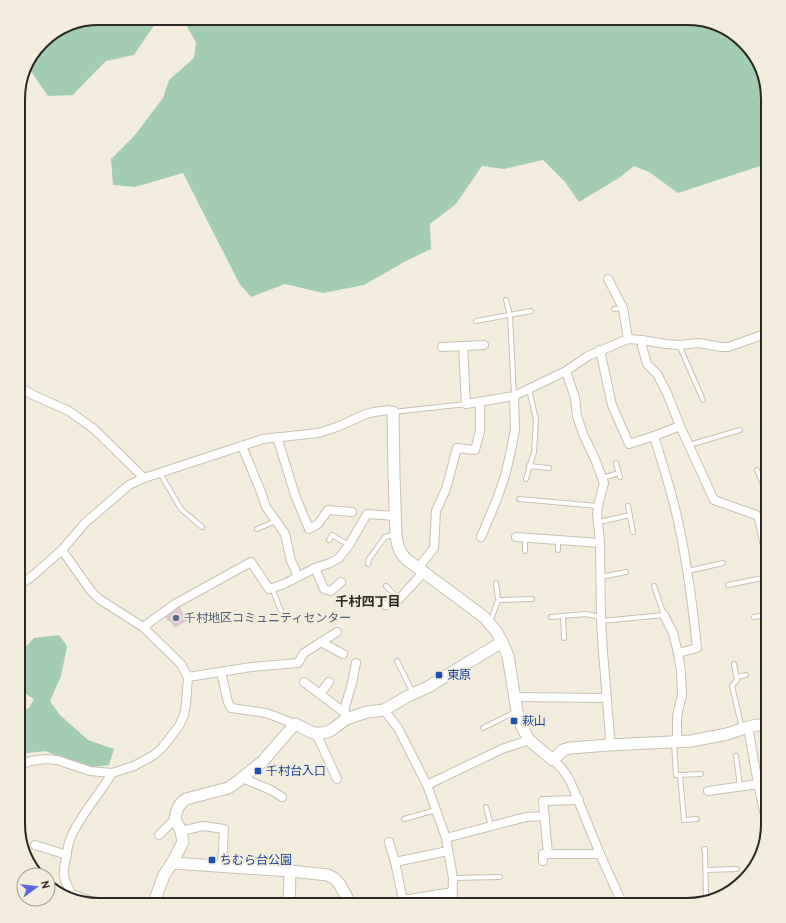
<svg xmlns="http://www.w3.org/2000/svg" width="786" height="923" font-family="Overpass,'Noto Sans JP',sans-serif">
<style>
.green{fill:#a2cdb3}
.building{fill:#dbc9d0}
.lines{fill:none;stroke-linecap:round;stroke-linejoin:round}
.lane-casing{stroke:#c6c1b1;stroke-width:6}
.street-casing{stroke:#c6c1b1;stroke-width:10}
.secondary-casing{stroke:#c6c1b1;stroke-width:13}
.lane{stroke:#fff;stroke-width:4}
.street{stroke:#fff;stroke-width:8}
.secondary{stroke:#fff;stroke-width:11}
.service-dot{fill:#5c6f8a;stroke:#f3eddd;stroke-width:1.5}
.transit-dot{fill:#1a4fb4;stroke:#f3eddd;stroke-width:1.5}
.labels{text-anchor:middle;stroke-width:4;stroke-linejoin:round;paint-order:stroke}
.service-label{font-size:12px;fill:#4e5e75;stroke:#f3eddd;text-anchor:start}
.transit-label{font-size:12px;fill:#164399;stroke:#f3eddd;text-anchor:start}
.neighbourhood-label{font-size:13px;font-weight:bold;fill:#2a2822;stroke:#f3eddd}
.rim{fill:none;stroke:#2a2822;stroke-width:2}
</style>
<rect width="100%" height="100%" fill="#f3eddd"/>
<!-- green -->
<g class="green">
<polygon points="99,18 171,18 155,24 134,55 106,61 91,76 73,95 48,96 26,64 26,63 45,38 68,24"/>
<polygon points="182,18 692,18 727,29 751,50 768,98 768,167 760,166 678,193 649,172 634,166 619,178 579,202 565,182 543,160 504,169 482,166 456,204 430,224 431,249 406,261 364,285 323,293 285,284 251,297 239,283 183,173 135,187 113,185 111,159 135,135 163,98 169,80 194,58 196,42"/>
<polygon points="59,635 67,646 61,676 50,701 60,715 88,740 114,749 109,765 83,768 46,751 18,754 18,713 29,708 34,699 18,689 18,655 34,638"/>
</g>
<!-- building -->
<polygon class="building" points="179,606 188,620 175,628 170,621 168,621 164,616"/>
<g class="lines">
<defs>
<g id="lane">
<polyline points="506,300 510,315 514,396"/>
<polyline points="614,309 623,308"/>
<polyline points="476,321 531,311"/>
<polyline points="679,345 703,400"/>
<polyline points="393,412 466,404"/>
<polyline points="689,445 740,430"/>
<polyline points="616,463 620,477"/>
<polyline points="529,466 549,468"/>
<polyline points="757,470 768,496"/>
<polyline points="160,473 181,509 202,527"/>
<polyline points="602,478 619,473"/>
<polyline points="526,479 534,452 536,420 529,389"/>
<polyline points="519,499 598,506"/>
<polyline points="628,506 633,532"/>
<polyline points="759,518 768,513"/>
<polyline points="599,522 630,515"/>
<polyline points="257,529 276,521"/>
<polyline points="329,540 332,535 349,545"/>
<polyline points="558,550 558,540"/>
<polyline points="525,551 525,538"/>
<polyline points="368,564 369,559 385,537 396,534"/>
<polyline points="688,571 723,563"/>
<polyline points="601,577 626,572"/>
<polyline points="728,585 768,577"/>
<polyline points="386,586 399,599"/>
<polyline points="272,588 281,611"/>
<polyline points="498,600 532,599"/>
<polyline points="563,616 564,638"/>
<polyline points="551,617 586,614 601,617"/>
<polyline points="754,617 768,614"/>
<polyline points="489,621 492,617 498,600 496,583"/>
<polyline points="601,621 664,615 654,586"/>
<polyline points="397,661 413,693"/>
<polyline points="734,664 737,680 732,686 742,728"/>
<polyline points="737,677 746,675"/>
<polyline points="483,728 517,711"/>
<polyline points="674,742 676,775 680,775 684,820 697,819"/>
<polyline points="736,756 740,786"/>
<polyline points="680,775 701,774"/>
<polyline points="486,807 491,826"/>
<polyline points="404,819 436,810"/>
<polyline points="704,849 705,849 706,899"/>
<polyline points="706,870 737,869"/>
<polyline points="453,878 500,877"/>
</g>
<g id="street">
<polyline points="608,279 623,308 628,339"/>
<polyline points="642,340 642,346 647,364 657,374 667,393 680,426 714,500 756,515 759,518 768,560"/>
<polyline points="463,346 466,404 514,396 566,371 588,356 628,339 642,340 666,344 679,345 699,343 721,347 728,347 768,333"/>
<polyline points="442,347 484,345"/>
<polyline points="600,350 612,405 629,444 654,436 680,426"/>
<polyline points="566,371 575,398 577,416 583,434 595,459 604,483 598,506 597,513 600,543 601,621 603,652 610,737 609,745"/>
<polyline points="18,386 33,395 69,411 94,429 144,478"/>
<path d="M 654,436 C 661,459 668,481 674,504 C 686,551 692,599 697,648 L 678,653"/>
<polyline points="277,437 295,495 309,529 318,524 328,510 352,512"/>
<polyline points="242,446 261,492 266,507 276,521 285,534 291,561 295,569 297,577"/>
<polyline points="481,537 497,499 505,476 511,451 515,429 514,396"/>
<polyline points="516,537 600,543"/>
<polyline points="315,568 324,589 331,591 341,582"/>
<polyline points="418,568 434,548 436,511 446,489 457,448 475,450 480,431 480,402"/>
<polyline points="18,583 23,582 30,578 62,550 85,523 129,485 144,478 263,439 318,433 337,427 366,414 374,412 389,410 393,412"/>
<polyline points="386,605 399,599 424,572"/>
<polyline points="664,615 673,633 678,653 681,671 682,696 678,711 677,718 677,742"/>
<polyline points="143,627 175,604 251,562 269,589 284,584 315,568 330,563 339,558 349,545 367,514 395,516"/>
<polyline points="321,642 343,654"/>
<polyline points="221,672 228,702 231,708 266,713 295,724"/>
<polyline points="188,677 251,667 298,663 304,653 337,632"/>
<polyline points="304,682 345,713 349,718"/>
<polyline points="320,694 329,682"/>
<polyline points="515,697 606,698"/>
<polyline points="384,710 398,728 427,785 446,838 453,878 452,905"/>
<polyline points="345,713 345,707 352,683 356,663"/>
<polyline points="748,727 758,784 767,824 766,833"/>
<polyline points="316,733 337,779"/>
<path d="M 553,760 C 561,766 566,773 571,783 L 600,854 L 623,905"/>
<polyline points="18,766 31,761 45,759 57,760 90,771 112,773 134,766 154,755 162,748 179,726 184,715 186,704 188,677 181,664 143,627 99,599 91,591 62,550"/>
<polyline points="242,778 271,790 282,797"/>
<polyline points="427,785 502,749 529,740"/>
<polyline points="708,791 758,784"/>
<polyline points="181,831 203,826 224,829 222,867"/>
<polyline points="159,835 175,819"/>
<polyline points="446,838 526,817 545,816"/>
<polyline points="389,842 395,862"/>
<polyline points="35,845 67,855"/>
<polyline points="448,851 395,862 403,900 446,893 453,893"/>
<polyline points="548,854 543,801 579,800"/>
<polyline points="543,861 543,854 600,854"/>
<polyline points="72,894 98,904 98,905"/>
<path d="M 73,899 C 72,891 65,884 64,876 C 63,871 65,863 66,858 C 67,851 68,844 71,837 C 81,814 100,794 112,773"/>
</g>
<g id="secondary">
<polyline points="393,412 394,475 396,536 398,546 401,553 406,559 484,617 496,631 502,642 508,656 517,711 521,725 529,740 553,760 563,750 570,748 609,745 691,741 727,734 748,727 758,725 765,725 768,727"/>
<polyline points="172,863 290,871 328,875 335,879 340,885 351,905"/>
<path d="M 153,905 L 164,875 L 172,863 L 183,842 L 181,831 L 175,819 C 176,810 179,803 186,799 L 228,788 L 237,782 L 262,762 L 295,724 L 313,733 L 322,733 L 327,732 L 333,729 L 346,719 L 367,712 L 384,710 L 408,696 L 428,687 L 502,642"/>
<polyline points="289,905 290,871"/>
</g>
</defs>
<!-- lane casing -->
<use href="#lane" class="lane-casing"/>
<!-- street casing -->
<use href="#street" class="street-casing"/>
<!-- secondary casing -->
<use href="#secondary" class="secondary-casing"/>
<!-- lane -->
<use href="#lane" class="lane"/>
<!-- street -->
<use href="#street" class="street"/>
<!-- secondary -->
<use href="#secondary" class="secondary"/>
</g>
<!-- markers -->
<circle class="service-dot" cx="176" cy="618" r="4"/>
<g class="transit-dot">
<rect x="435" y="671" width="8" height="8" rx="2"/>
<rect x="510" y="717" width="8" height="8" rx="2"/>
<rect x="254" y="767" width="8" height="8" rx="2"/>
<rect x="208" y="856" width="8" height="8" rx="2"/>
</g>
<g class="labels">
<!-- service labels -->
<g class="service-label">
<text x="184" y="622">千村地区コミュニティセンター</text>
</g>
<!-- transit labels -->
<g class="transit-label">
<text x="447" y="679">東原</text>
<text x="522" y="725">萩山</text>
<text x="266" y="775">千村台入口</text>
<text x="220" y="864">ちむら台公園</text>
</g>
<!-- neighbourhood labels -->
<g class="neighbourhood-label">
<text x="368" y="606">千村四丁目</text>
</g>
</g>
<!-- crop -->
<path d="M0 0H786V923H0ZM99 25H687A74 74 0 0 1 761 99V824A74 74 0 0 1 687 898H99A74 74 0 0 1 25 824V99A74 74 0 0 1 99 25Z" fill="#f3eddd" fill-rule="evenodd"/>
<path class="rim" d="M99 25H687A74 74 0 0 1 761 99V824A74 74 0 0 1 687 898H99A74 74 0 0 1 25 824V99A74 74 0 0 1 99 25Z"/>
<!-- north arrow -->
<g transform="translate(36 887) rotate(75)"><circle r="19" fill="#f3eddd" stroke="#a39e92"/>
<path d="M0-3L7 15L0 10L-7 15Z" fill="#5d66de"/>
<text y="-6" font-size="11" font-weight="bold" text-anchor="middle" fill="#2a2822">N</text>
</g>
</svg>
